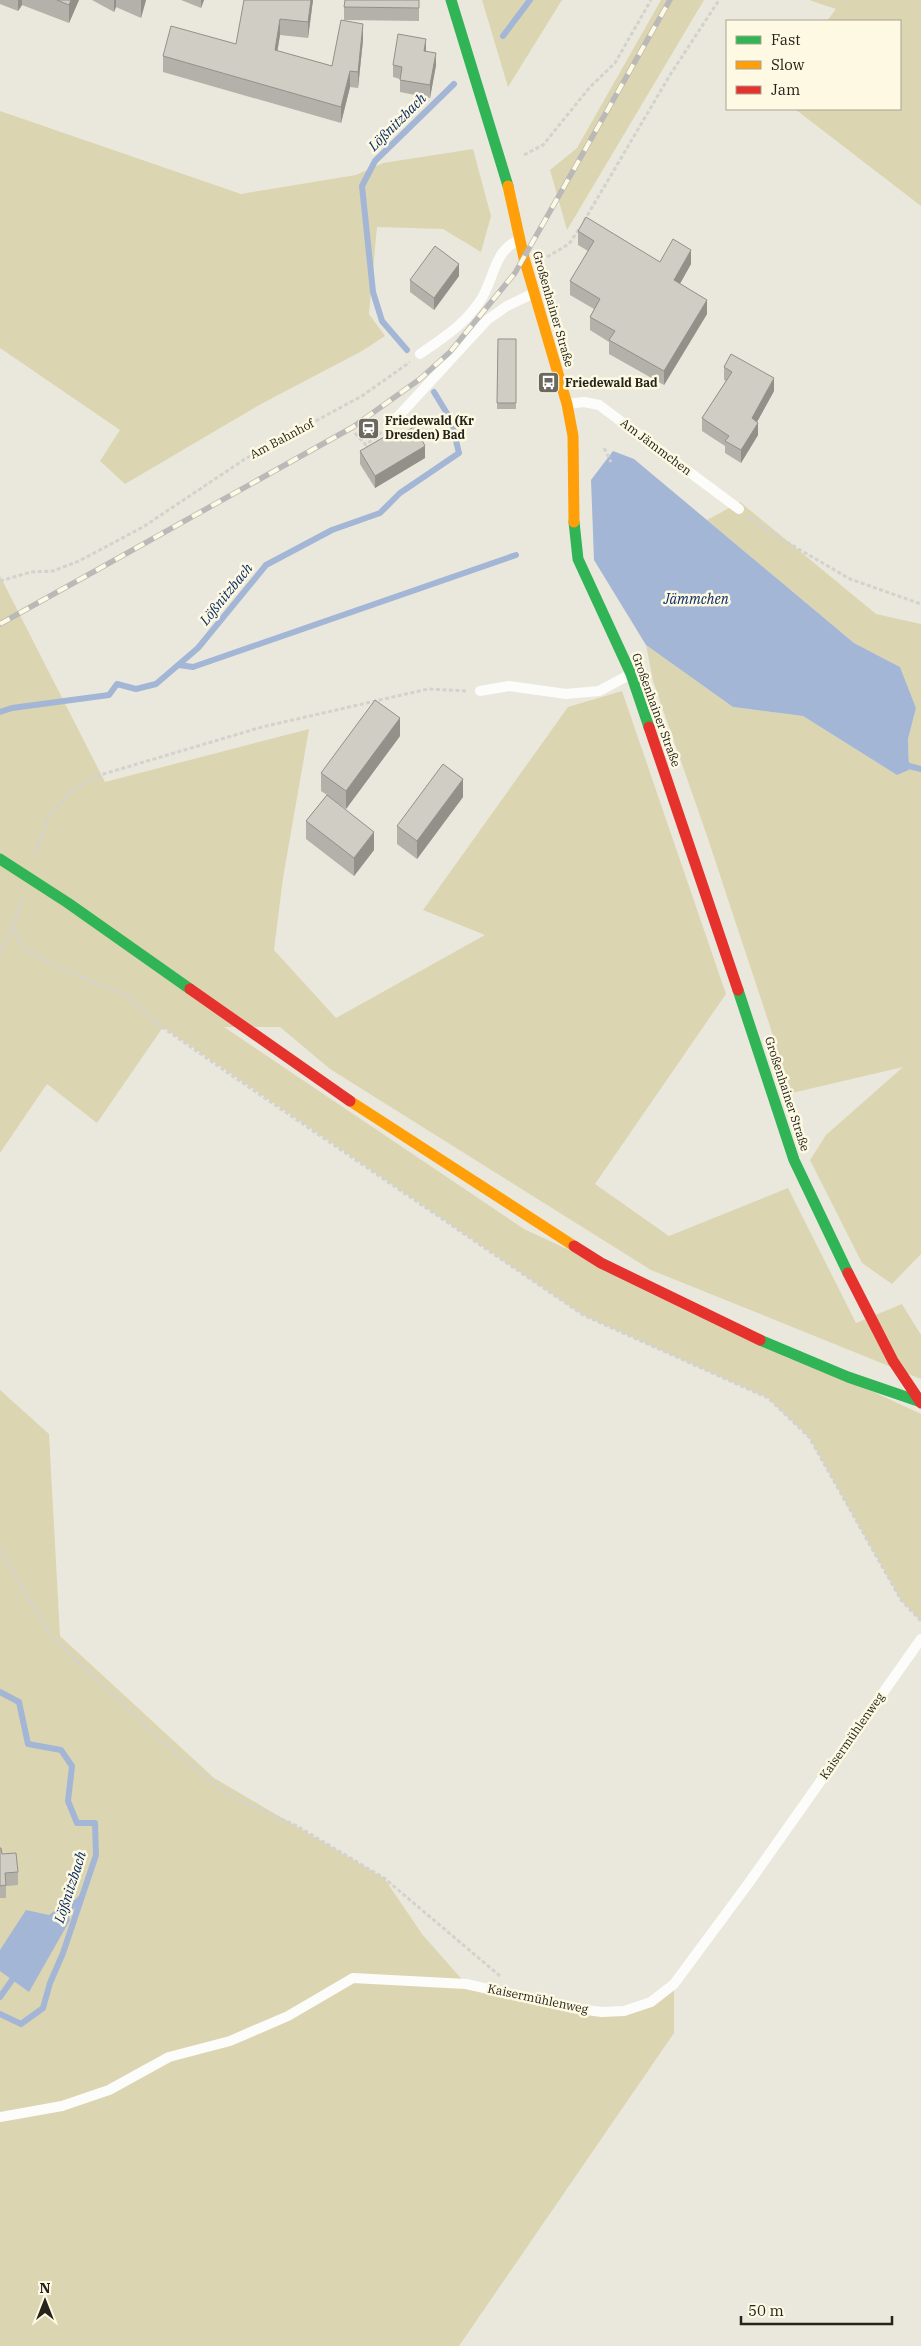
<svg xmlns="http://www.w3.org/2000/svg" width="921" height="2346" font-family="'IBM Plex Serif',serif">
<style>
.green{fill:#dcd5b2}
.water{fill:#a3b6d6}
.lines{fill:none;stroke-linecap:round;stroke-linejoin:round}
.stream{stroke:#a3b6d6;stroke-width:6}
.path{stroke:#d3d2ce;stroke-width:3;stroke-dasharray:4 2.5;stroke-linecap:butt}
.lane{stroke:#fcfcfa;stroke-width:10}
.fast{stroke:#30b455;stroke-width:11}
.slow{stroke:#ff9f0a;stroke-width:11}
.jam{stroke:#e5322d;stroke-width:11}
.rail-casing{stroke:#bab9b7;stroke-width:5.5}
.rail{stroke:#fdf9e3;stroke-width:4;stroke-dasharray:11;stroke-linecap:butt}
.wall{fill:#b3b1a9}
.shaded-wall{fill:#929089}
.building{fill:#d0cec4;stroke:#929089}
.labels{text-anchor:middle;stroke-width:5;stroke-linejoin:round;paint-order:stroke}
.street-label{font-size:12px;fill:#25231b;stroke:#fdf9e3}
.poi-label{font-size:12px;font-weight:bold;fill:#25231b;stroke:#fdf9e3;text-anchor:start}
.water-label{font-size:14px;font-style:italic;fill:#0a2a65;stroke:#fdf9e3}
</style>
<rect width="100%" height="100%" fill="#eae8dc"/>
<!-- green -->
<g class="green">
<polygon points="482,0 562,0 508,87"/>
<polygon points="661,0 704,0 567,230 550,170 577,148"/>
<polygon points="809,0 921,0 921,206 795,109 900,109 900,21 827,21 836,9"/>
<polygon points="0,111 241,194 356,175 383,163 473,149 491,216 481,252 443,229 377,227 369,314 385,336 362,351 261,404 125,484 100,461 120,430 0,348"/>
<polygon points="740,502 876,614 921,624 921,1254 892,1284 862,1263 810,1160 826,1135 903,1067 792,1093 706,833 653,681 646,645 733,707 803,716 897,775 909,770 908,739 916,708 900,667 854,643 707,520"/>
<polygon points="0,576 105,782 309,729 283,878 274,950 336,1018 485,935 423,910 568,707 622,691 726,994 595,1184 669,1236 788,1188 856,1323 902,1304 921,1335 921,1379 651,1270 330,1069 280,1027 224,1027 524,1229 921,1414 921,1621 901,1600 809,1437 768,1398 583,1315 163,1027 97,1123 47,1084 0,1153"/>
<polygon points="0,1390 49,1434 60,1636 214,1778 384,1878 422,1934 466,1984 578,2009 624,2011 674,1984 674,2033 459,2346 0,2346"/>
</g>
<!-- water -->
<g class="water">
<polygon points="613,451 634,459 854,643 900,667 916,708 908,739 909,770 897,775 803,716 733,707 646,645 594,560 591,480"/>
<polygon points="65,1903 70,1920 29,1992 0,1971 0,1950 26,1910 49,1915"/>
</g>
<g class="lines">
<!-- stream -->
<g class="stream">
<polyline points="503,36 530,0"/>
<polyline points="407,350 382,321 373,292 362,186 375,161 454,84"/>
<polyline points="179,665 193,667 516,555"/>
<polyline points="0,712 12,708 109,695 117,684 136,689 156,684 198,648 266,565 332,530 380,513 400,493 459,453 451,420 434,392"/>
<polyline points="902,760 909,766 921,769"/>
<polyline points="0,1692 19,1702 28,1744 61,1750 72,1766 68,1801 77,1823 95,1823 96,1855 63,1953 50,1983 43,2008 21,2024 0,2014"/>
<polyline points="62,1916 80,1899"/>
<polyline points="0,1997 17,1973"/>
</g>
<!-- path -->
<g class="path">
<polyline points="524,155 543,145 590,87 615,63 651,0"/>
<polyline points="584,221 670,75 719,0"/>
<polyline points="547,257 569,244 579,229"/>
<polyline points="355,433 366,445 384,430"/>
<polyline points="604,448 611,462"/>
<polyline points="749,517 773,534 850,579 921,604"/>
<polyline points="0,581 31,572 53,571 79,561 113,543 143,527 245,459 362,396 410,362"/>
<polyline points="36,855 49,815 72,790 100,775 262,727 428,689 467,691"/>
<polyline points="22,899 13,926 22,948 61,968 127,996 162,1027 234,1077 583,1315 768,1398 809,1437 901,1600 921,1621"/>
<polyline points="0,952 13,926"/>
<polyline points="0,1550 52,1637 164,1743 226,1794 297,1826 384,1878 500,1976"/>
</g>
<!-- lane -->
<g class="lane">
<path d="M 420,354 C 443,338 464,325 480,301 C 494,281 493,252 517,241"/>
<polyline points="567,404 584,402 599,405 739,509"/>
<polyline points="394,421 487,320 507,306 534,293"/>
<polyline points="480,691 509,686 566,694 599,691 631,674"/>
<polyline points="0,2117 62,2106 109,2090 169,2057 230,2041 288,2016 353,1978 466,1984 578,2009 602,2012 624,2011 651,2002 674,1984 748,1884 921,1639"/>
</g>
<!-- fast -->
<g class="fast">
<polyline points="451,0 508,186"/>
<polyline points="574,522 578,559 631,674 649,727"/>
<polyline points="0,859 68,903 190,989"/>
<polyline points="738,990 794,1160 848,1273"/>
<polyline points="760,1340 848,1377 921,1402"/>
</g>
<!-- slow -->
<g class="slow">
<polyline points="508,186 524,258 567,404 573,436 574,522"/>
<polyline points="350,1101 574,1246"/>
</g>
<!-- jam -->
<g class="jam">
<polyline points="649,727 738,990"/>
<polyline points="190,989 350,1101"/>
<polyline points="574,1246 601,1263 760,1340"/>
<polyline points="848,1273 893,1361 921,1403"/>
</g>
<defs>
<polyline id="rail" points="0,624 353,427 420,379 450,352 515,273 670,0"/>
</defs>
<!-- rail casing -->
<use href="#rail" class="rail-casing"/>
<!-- rail -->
<use href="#rail" class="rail"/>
</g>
<!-- wall -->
<g class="wall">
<polygon points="0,0 79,0 69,23 22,5 18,11 0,4"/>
<polygon points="92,0 146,0 141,18 116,7 114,12"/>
<polygon points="181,0 204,0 201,8"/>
<polygon points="313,0 308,38 280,35 277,51 332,66 363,40 358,88 350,87 341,123 163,72 163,56 236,44"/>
<polygon points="419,0 419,21 344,20 344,7"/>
<polygon points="426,51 436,65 430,98 400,92 400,79 393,77 393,65"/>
<polygon points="578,231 660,262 691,264 680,284 707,314 664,385 609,354 609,342 590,330 590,317 594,309 570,295 570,281 588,251 578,245"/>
<polygon points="459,276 434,310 410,292 410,280"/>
<polygon points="498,339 516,339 516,409 497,409"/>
<polygon points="724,367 774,391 757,422 758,435 741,463 725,453 725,446 702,431 702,418 726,381 724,380"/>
<polygon points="399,436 425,458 375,488 360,464 360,451"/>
<polygon points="400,736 346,809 333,800 374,850 354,876 306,839 306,821 327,795 321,791 321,773"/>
<polygon points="463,797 417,859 397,844 397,826"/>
<polygon points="0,1848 2,1854 18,1872 18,1885 6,1886 6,1898 0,1898"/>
</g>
<!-- shaded-wall -->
<g class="shaded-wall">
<polygon points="18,0 22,0 22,5 18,11"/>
<polygon points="71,0 79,0 69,23 69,5"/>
<polygon points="114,0 116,0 116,7 114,12"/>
<polygon points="141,0 146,0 141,18"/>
<polygon points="201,0 204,0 201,8"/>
<polygon points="311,0 313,0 308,38 308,22"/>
<polygon points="280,19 280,35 275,66 275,50"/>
<polygon points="363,24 363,40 358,88 358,72"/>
<polygon points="426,39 426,52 424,51"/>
<polygon points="436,53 436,65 430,98 430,85"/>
<polygon points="350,71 350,87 341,123 341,107"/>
<polygon points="691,250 691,264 674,294 674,280"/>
<polygon points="459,264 459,276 434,310 434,298"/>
<polygon points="707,300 707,314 664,385 664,371"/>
<polygon points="774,378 774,391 752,431 752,418"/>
<polygon points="758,423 758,435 741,463 741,450"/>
<polygon points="425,446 425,458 375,488 375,476"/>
<polygon points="400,718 400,736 346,809 346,791"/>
<polygon points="463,779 463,797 417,859 417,841"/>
<polygon points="374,832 374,850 354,876 354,858"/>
</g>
<!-- building -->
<g class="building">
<polygon points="57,0 71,0 69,5"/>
<polygon points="244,0 311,0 308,22 280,19 275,50 332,66 341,20 363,24 358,72 350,71 341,107 163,56 171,26 236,44"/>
<polygon points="345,0 419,0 419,8 344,7"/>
<polygon points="398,34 426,39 424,51 436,53 430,85 400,80 402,67 393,65"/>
<polygon points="586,217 660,262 673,239 691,250 674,280 707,300 664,371 609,340 615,331 590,317 600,299 570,281 594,241 578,231"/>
<polygon points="435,246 459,264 434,298 410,280"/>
<polygon points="498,339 516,339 516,403 497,403"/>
<polygon points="731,354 774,378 752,418 758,423 741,450 725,441 729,436 702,418 732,372 724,367"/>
<polygon points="415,426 425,446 375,476 360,451 396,430 399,436"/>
<polygon points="375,700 400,718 346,791 321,773"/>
<polygon points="443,764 463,779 417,841 397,826"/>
<polygon points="327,795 374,832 354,858 306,821"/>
<polygon points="0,1848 1,1848 2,1854 16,1853 18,1872 5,1873 6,1885 0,1886"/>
</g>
<!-- icons -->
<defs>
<symbol id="bus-square" viewBox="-11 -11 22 22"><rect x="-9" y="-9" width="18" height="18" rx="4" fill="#6a685f" stroke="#fdf9e3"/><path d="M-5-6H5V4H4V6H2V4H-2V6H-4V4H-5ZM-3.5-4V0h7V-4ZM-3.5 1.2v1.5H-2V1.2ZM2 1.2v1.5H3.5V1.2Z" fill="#fff"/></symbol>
<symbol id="station-square" viewBox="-11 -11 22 22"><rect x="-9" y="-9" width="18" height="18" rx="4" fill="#6a685f" stroke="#fdf9e3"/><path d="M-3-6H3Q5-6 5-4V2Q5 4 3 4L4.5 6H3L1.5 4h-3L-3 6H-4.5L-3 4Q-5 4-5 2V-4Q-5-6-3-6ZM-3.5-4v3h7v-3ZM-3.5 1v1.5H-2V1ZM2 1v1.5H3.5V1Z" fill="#fff"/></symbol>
</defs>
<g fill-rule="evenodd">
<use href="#bus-square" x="536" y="370" width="25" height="25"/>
<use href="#station-square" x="356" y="416" width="25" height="25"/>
</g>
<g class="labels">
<!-- street labels -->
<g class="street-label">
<text transform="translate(553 309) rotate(74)" y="4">Großenhainer Straße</text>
<text transform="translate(282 439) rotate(-28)" y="4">Am Bahnhof</text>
<text transform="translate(656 447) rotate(37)" y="4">Am Jämmchen</text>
<text transform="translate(656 710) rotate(70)" y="4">Großenhainer Straße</text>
<text transform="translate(787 1094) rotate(72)" y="4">Großenhainer Straße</text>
<text transform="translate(852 1736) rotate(-55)" y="4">Kaisermühlenweg</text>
<text transform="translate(538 1999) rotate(12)" y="4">Kaisermühlenweg</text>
</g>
<!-- poi labels -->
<g class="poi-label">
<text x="565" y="387">Friedewald Bad</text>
<text x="385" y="425">Friedewald (Kr<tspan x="385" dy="14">Dresden) Bad</tspan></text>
</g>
<!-- water labels -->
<g class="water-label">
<text transform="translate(397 122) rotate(-45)" y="5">Lößnitzbach</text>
<text transform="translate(226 594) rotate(-51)" y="5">Lößnitzbach</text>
<text x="696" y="604">Jämmchen</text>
<text transform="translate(70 1887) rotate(-72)" y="5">Lößnitzbach</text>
</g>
</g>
<!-- legend -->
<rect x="726" y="20" width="175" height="90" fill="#fdf9e3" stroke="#a7a393"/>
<rect x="736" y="36" width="25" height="8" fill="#30b455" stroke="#a7a393"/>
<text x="771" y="45" font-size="15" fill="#25231b">Fast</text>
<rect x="736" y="61" width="25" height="8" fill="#ff9f0a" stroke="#a7a393"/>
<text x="771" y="70" font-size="15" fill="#25231b">Slow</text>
<rect x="736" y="86" width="25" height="8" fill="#e5322d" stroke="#a7a393"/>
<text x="771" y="95" font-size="15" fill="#25231b">Jam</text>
<!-- north arrow -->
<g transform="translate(45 2301)" stroke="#fdf9e3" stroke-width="4" paint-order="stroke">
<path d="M0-4L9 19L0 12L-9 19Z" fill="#25231b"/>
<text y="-8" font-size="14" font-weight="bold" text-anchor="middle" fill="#25231b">N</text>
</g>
<!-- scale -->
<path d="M741 2316v8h151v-8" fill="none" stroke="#25231b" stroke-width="2.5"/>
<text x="748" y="2316" font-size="15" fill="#25231b" stroke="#fdf9e3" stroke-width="4" paint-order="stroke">50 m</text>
</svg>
